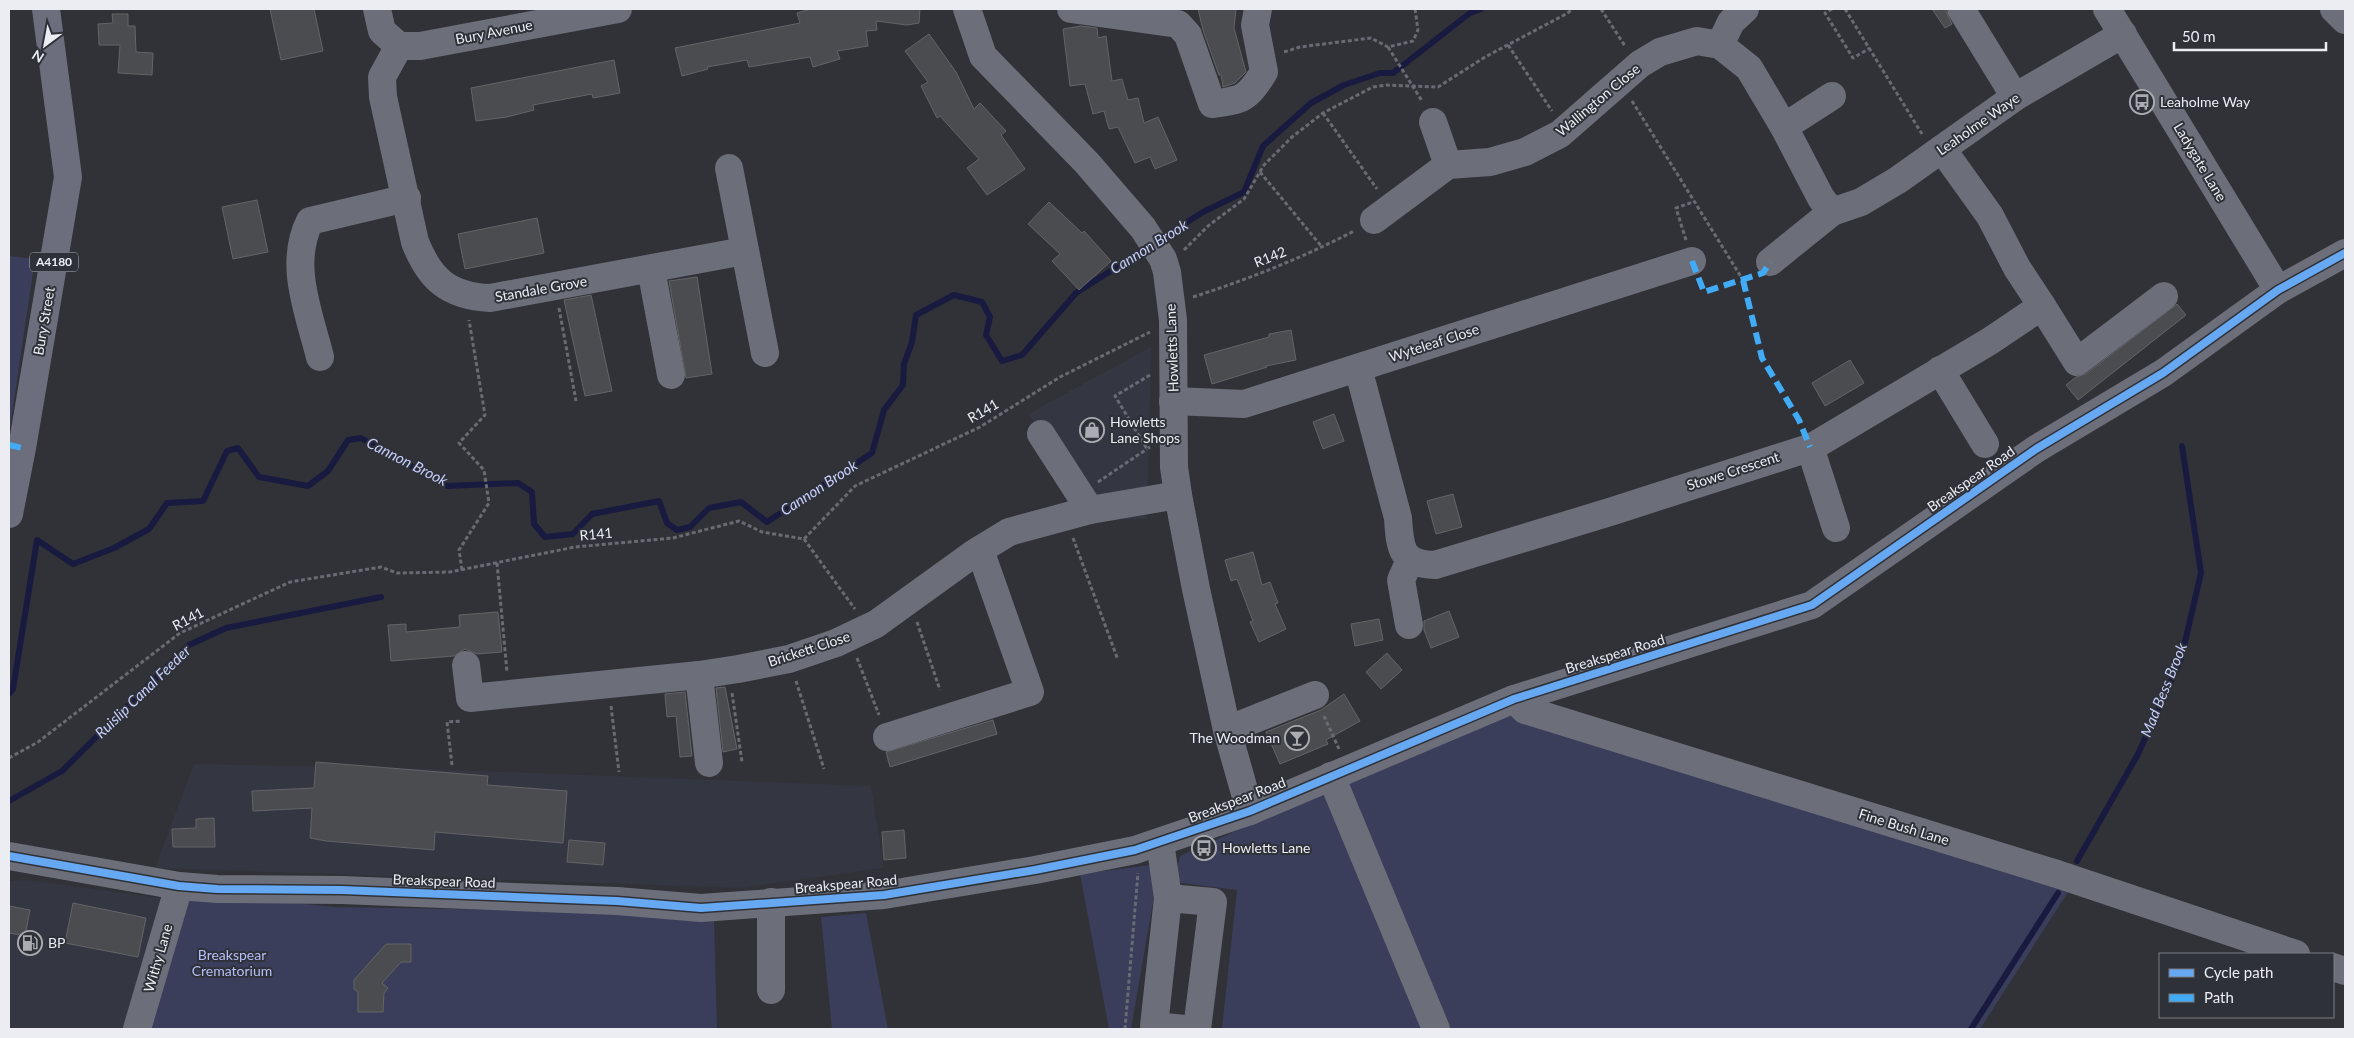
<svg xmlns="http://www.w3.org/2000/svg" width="2354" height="1038" font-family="Lato,sans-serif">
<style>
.built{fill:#343642}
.green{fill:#3a3e5a}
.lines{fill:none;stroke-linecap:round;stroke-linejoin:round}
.stream{stroke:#191a3f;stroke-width:6}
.building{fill:#4a4c50;stroke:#636467}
.path{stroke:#696a73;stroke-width:3;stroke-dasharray:4 2.5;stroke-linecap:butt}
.minor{stroke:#6c6e7a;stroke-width:28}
.major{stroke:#6c6e7d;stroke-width:28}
.quiet{stroke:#42abf6;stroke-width:6;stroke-dasharray:12 6;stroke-linecap:butt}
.cycleway-casing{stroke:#2f3139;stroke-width:11}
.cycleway{stroke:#66a8f1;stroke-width:8}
.labels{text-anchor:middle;stroke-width:4;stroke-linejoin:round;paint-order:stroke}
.shield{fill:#2f3139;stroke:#b3b5bb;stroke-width:1}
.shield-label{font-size:12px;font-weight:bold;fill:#ecedf3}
.street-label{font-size:14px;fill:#ecedf3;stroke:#2f3139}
.poi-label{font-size:14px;fill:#ecedf3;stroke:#2f3139;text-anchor:start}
.park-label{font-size:14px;fill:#b5bffa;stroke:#2f3139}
.water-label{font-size:15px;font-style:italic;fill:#c6cefb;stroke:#2f3139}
</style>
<rect width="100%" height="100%" fill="#313237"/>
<!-- built -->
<g class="built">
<polygon points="1151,347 1147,519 1099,520 1028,414"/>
<polygon points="194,764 402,768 871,786 884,868 739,888 155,868"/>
<polygon points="27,880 161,898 125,1029 9,1029 9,881"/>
</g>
<!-- green -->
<g class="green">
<polygon points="9,256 35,259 9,434"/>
<polygon points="1502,712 2070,889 1980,1029 1222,1029 1237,890 1174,882 1180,856"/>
<polygon points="1151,865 1156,885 1131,1029 1109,1029 1080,874"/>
<polygon points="185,892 335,907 632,912 714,920 717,1029 143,1029"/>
<polygon points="866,913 888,1029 832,1029 821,917"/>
</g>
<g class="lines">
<!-- stream -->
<g class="stream">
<polyline points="1159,240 1203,212 1244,192 1263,146 1311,103 1344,85 1380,73 1393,73 1470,13 1481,9"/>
<polyline points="9,694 13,689 37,540 73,564 114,548 149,529 167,503 203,501 227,451 238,448 259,477 308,486 328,471 348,440 361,438 447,486 518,483 532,492 534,524 545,537 573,534 592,514 659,501 667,523 677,530 690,527 709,508 741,502 767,522 872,453 884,410 903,385 904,364 912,342 916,315 954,295 982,302 990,317 986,335 1002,361 1022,355 1076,293 1148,247"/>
<polyline points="9,801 62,771 189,645 226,628 381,597"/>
<polyline points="2077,861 2138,754 2181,659 2201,573 2182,446"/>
<polyline points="1971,1029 2058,893"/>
</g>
</g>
<!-- building -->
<g class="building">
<polygon points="270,9 314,9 323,51 281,60"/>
<polygon points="811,9 920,9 919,23 907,25 876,21 877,30 866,31 868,46 837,51 840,59 813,67 810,57 749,67 747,60 707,67 708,69 682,76 675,48 800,23 797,13"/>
<polygon points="1198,9 1236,9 1234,28 1246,72 1235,83 1223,87 1221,75 1219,75 1203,30"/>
<polygon points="1932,9 1945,9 1952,24 1945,28"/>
<polygon points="112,14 128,14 128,26 135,26 136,52 153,53 152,75 118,73 120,45 99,45 98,24 113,23"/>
<polygon points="1081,26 1097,28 1098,38 1106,36 1112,81 1122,79 1128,100 1138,98 1144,123 1158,117 1177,160 1155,169 1150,157 1135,163 1118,127 1109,129 1104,111 1093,114 1085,84 1070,86 1063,29"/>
<polygon points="929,34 956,72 974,109 980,103 1006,131 1001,135 1025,169 987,195 967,168 979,159 940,116 937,118 921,86 928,82 905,51"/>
<polygon points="614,60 620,93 593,98 592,94 533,105 534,110 507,117 476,121 471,88"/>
<polygon points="257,200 268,252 233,259 222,207"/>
<polygon points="1049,202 1082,233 1084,231 1111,261 1079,290 1052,261 1060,254 1028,224"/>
<polygon points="537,218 544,253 465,269 458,234"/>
<polygon points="697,277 712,374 686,378 669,281"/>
<polygon points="591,295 612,391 585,396 564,300"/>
<polygon points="2177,304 2186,315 2078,400 2066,385 2076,377 2086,374"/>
<polygon points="1291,330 1296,360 1266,366 1267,367 1212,384 1204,355 1269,337 1269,334"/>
<polygon points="1850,360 1864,383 1825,406 1812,383"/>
<polygon points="1334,414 1344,441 1323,449 1313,422"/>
<polygon points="1453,494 1462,527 1436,534 1427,501"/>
<polygon points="1253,552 1262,585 1270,582 1278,603 1275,604 1286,629 1259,642 1250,622 1253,621 1237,579 1231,581 1225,560"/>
<polygon points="1449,611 1459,637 1431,648 1424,630 1424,621"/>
<polygon points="498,612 502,652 477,654 465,649 454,656 391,661 388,625 406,624 406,632 460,627 459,615"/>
<polygon points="1379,619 1383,640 1355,646 1351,624"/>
<polygon points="1387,653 1402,670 1381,689 1366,672"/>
<polygon points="725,687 737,749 723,752 716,688"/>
<polygon points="685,692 692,756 680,757 676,716 667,717 665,694"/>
<polygon points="1344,694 1360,721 1326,740 1328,744 1280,764 1266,732 1321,710"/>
<polygon points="993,720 997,734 890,767 886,752"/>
<polygon points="316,762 488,776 487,785 567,791 563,843 435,832 434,850 326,841 310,838 312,808 253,811 252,791 314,788"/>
<polygon points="214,818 215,847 173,847 172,829 196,828 196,819"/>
<polygon points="904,830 906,858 884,860 882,832"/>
<polygon points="569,840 605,843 603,865 567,862"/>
<polygon points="73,903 146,918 138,957 65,943"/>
<polygon points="9,906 30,910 25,936 9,933"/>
<polygon points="386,944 411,944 411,962 401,962 382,983 388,988 384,993 383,1012 358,1012 358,992 354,989 354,980"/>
</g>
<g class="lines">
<!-- path -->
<g class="path">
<polyline points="1601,9 1625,46"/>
<polyline points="1832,9 1825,13 1853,58 1870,48"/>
<polyline points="1845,9 1922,134"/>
<polyline points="1508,45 1552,111"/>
<polyline points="1388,47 1422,101"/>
<polyline points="1284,52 1300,47 1371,38 1388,47 1413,41 1418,30 1415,9"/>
<polyline points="1632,101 1743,280"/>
<polyline points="1323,113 1377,189"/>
<polyline points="1260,172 1322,247"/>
<polyline points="1686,240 1676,208 1693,202"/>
<polyline points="1184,250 1208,226 1244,199 1264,165 1292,137 1323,113 1373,87 1386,85 1438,87 1485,57 1566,14 1573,9"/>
<path d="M 1193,297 C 1249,279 1302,258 1354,231"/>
<polyline points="559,308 576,401"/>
<polyline points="1150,375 1115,396 1147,449 1150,447"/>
<polyline points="1098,482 1147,449"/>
<polyline points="1073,538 1118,660"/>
<polyline points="804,539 855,609"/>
<polyline points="497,563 507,672"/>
<polyline points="462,570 459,550 489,503 484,470 459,443 485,415 469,320"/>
<polyline points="917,622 940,690"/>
<polyline points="857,658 879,715"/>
<polyline points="796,681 824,769"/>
<polyline points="732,693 742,762"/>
<polyline points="611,706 619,772"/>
<polyline points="1324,716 1339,749"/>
<polyline points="9,758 38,742 180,633 290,582 381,567 397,573 450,572 575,547 673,538 739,521 762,532 804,539 855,486 980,427 1060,377 1150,332"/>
<polyline points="452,765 447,722 462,721"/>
<polyline points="1125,1029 1138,873"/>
</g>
<!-- minor -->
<g class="minor">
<polyline points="377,9 382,31 399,46"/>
<polyline points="967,9 983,56 1087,163 1143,228 1163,259 1167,272 1173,320 1174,467 1178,495 1196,589 1227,730 1250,811"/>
<path d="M 1071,9 L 1178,24 L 1188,35 L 1212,104 C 1243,100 1247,99 1264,72 L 1255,25 L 1258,9"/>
<polyline points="1961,9 2015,97"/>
<polyline points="2107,9 2278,290"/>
<polyline points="2334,9 2345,20"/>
<polyline points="1720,45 1731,22 1745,9"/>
<path d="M 399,46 L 382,77 L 383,97 L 415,242 C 430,280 449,296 490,298 L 744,251"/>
<polyline points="399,46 420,46 618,9"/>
<polyline points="1433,122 1448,165"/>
<polyline points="1784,127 1832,96"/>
<polyline points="729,168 765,353"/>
<polyline points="1374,220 1448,165 1490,162 1525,152 1560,134 1640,64 1660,52 1697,41 1720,45 1749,68 1784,127 1821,198 1832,212"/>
<polyline points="1770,262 1832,212 1861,202 1898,180 2015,97 2123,34"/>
<polyline points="651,269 671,375"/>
<polyline points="2042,306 2077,362 2164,296"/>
<path d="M 320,357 C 309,313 288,264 310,221 L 407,198"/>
<path d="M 1358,368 L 1398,518 C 1400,549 1401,564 1435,565 L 1613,511 L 1812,447 L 1990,341 L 2042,306 L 2017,268 L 1990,216 L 1942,149"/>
<polyline points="1940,370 1985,444"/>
<polyline points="1173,401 1244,404 1692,261"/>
<polyline points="1041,434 1090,510"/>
<polyline points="1810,447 1836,528"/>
<polyline points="1409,625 1401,580 1410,560"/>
<polyline points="466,665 470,698 699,675 738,669 789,659 836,643 876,624 973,554 1009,532 1090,510 1178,495"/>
<polyline points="699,675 709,763"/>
<polyline points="1514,699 1525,710 2057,874 2296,954"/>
<polyline points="1227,730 1315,695"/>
<polyline points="887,737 1030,692 980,550"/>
<polyline points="1331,776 1436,1029"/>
<polyline points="1160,842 1168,898 1154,1026 1185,1029"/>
<polyline points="9,856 179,886 217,889 342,890 617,901 701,908 884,895 1035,870 1135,850 1250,811 1514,699 1812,605 2036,449 2163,373 2278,290 2345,253"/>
<polyline points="1168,898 1213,902 1197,1029"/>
<polyline points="771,902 771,990"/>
<polyline points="2333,967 2345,971"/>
<polyline points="137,1029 179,886"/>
</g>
<!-- major -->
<polyline class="major" points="9,514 22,448 68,177 46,9"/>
<!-- quiet -->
<g class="quiet">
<polyline points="1692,261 1704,292 1763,273 1770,262"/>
<polyline points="1743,280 1762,358 1799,420 1810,447"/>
<polyline points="9,445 22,448"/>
</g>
<defs>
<polyline id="cycleway" points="9,856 179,886 217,889 342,890 617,901 701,908 884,895 1035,870 1135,850 1250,811 1514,699 1812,605 2036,449 2163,373 2278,290 2345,253"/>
</defs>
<!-- cycleway casing -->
<use href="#cycleway" class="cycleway-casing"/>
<!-- cycleway -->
<use href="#cycleway" class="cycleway"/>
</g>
<!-- icons -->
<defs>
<symbol id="bus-ring" viewBox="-11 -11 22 22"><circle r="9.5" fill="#2f3139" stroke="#abacb1" stroke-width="1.5"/><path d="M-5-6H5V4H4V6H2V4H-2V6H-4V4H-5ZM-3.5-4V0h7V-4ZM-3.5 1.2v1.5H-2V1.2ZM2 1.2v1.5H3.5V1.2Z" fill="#abacb1"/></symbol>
<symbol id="shop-ring" viewBox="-11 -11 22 22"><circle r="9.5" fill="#2f3139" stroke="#abacb1" stroke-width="1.5"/><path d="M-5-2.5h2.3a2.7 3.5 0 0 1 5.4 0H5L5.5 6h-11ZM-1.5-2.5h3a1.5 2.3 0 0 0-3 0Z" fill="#abacb1"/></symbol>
<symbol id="bar-ring" viewBox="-11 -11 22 22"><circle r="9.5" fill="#2f3139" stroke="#abacb1" stroke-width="1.5"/><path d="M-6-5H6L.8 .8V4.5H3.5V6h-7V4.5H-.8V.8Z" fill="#abacb1"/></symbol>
<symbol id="fuel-ring" viewBox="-11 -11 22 22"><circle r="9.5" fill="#2f3139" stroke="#abacb1" stroke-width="1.5"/><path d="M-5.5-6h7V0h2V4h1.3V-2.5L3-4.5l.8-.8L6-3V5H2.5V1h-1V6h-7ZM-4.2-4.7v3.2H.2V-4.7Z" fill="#abacb1"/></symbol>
</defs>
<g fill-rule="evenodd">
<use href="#bus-ring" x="2128" y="88" width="28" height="28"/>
<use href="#shop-ring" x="1078" y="416" width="28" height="28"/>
<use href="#bar-ring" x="1283" y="724" width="28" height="28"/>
<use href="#bus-ring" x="1190" y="834" width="28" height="28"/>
<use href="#fuel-ring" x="16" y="929" width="28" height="28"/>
</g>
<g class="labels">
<!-- shield labels -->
<rect class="shield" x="30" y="252.5" width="48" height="19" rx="4"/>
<g class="shield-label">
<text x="54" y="266">A4180</text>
</g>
<!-- street labels -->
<g class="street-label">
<text transform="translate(494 32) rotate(-11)" y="5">Bury Avenue</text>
<text transform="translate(1598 100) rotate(-40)" y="5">Wallington Close</text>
<text transform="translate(1978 124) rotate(-35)" y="5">Leaholme Waye</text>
<text transform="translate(2200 162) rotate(59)" y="5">Ladygate Lane</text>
<text transform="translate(1270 257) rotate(-22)" y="5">R142</text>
<text transform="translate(541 289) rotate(-10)" y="5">Standale Grove</text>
<text transform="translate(44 321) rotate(-80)" y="5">Bury Street</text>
<text transform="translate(1434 343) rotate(-18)" y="5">Wyteleaf Close</text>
<text transform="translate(1172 348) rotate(-92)" y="5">Howletts Lane</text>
<text transform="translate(983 411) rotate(-30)" y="5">R141</text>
<text transform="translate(1733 471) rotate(-18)" y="5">Stowe Crescent</text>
<text transform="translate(1971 479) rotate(-35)" y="5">Breakspear Road</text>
<text transform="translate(596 534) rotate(-5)" y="5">R141</text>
<text transform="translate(188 619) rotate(-28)" y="5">R141</text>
<text transform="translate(809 649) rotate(-18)" y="5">Brickett Close</text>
<text transform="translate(1615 654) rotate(-17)" y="5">Breakspear Road</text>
<text transform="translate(1237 800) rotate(-21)" y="5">Breakspear Road</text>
<text transform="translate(1904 827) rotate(17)" y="5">Fine Bush Lane</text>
<text transform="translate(444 881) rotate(2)" y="5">Breakspear Road</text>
<text transform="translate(846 884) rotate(-5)" y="5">Breakspear Road</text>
<text transform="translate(158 958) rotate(-74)" y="5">Withy Lane</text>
</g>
<!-- poi labels -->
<g class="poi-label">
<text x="2160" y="107">Leaholme Way</text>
<text x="1110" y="427">Howletts<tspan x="1110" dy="16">Lane Shops</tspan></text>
<text x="1280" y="743" text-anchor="end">The Woodman</text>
<text x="1222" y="853">Howletts Lane</text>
<text x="48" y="948">BP</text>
</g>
<!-- park labels -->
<g class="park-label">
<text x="232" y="960">Breakspear<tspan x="232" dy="16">Crematorium</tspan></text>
</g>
<!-- water labels -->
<g class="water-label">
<text transform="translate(1149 247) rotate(-32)" y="5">Cannon Brook</text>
<text transform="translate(407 462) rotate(27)" y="5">Cannon Brook</text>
<text transform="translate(819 488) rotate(-33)" y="5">Cannon Brook</text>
<text transform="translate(2164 690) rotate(-68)" y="5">Mad Bess Brook</text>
<text transform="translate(143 692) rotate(-44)" y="5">Ruislip Canal Feeder</text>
</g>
</g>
<!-- border -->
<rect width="2354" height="1038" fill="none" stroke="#ecedf3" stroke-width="20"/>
<!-- legend -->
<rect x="2159" y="953" width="175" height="65" fill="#2f3139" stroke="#7b7c83"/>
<rect x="2169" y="969" width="25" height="8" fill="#66a8f1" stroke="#7b7c83"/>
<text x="2204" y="978" font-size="15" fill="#ecedf3">Cycle path</text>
<rect x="2169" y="994" width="25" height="8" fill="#42abf6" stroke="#7b7c83"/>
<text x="2204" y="1003" font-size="15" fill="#ecedf3">Path</text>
<!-- north arrow -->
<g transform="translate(45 45) rotate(212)" stroke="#2f3139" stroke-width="4" paint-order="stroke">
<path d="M0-4L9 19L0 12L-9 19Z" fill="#ecedf3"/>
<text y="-8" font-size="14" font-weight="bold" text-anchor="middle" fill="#ecedf3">N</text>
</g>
<!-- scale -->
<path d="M2174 42v8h152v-8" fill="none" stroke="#ecedf3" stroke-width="2.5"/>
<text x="2182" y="42" font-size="15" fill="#ecedf3" stroke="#2f3139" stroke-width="4" paint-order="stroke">50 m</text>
</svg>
